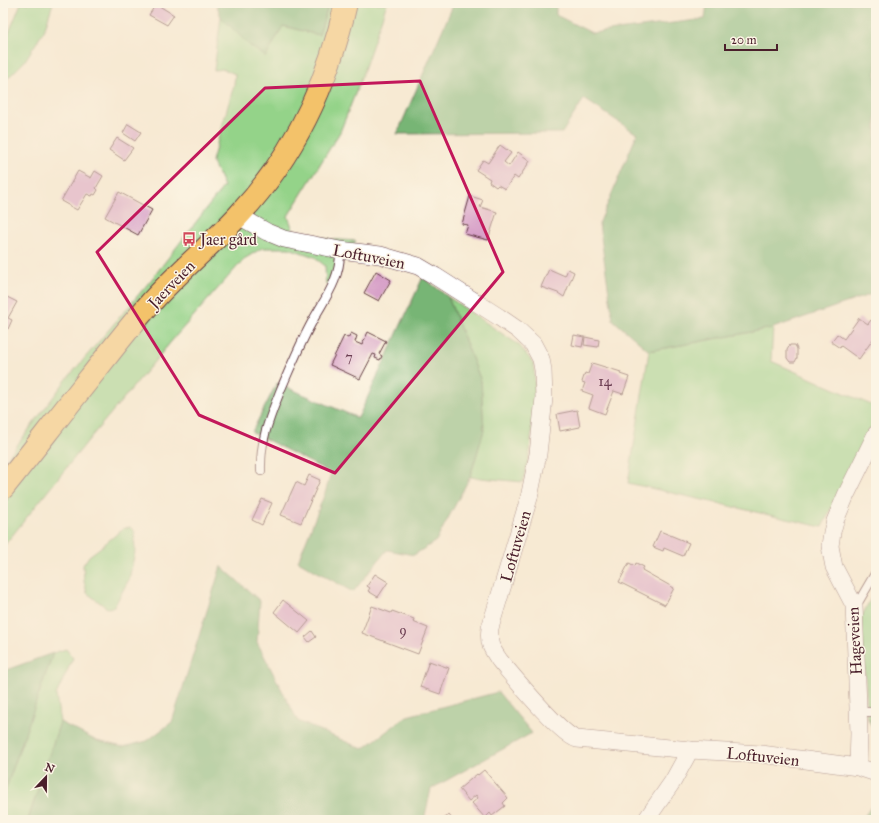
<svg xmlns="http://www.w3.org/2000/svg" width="879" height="823" font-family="'IM FELL Great Primer',serif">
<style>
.green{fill:#94d389;stroke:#6f795a}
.forest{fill:#77b575;stroke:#606a50}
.building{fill:#d49ac6}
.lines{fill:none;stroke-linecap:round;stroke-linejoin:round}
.lane-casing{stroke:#643d44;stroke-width:10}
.street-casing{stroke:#643d44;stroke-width:18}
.primary-casing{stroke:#643d44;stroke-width:24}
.lane{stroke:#fff;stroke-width:8}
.street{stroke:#fff;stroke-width:17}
.primary{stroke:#f3c26a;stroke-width:22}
.marked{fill:none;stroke:#c2185b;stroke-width:3;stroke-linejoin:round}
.labels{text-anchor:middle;stroke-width:3;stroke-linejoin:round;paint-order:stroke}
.number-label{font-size:14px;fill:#6c3e52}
.poi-label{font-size:16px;fill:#4a1f2b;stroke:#fcf5e5;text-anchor:start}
.street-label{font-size:16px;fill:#4a1f2b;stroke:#fcf5e5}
</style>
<rect width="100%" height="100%" fill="#fcf5e5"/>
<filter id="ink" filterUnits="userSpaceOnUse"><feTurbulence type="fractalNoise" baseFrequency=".025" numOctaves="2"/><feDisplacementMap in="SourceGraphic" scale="8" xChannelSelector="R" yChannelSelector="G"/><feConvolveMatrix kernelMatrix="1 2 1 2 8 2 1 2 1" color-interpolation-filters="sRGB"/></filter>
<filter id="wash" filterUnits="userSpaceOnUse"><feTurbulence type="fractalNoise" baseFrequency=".012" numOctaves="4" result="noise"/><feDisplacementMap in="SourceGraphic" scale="16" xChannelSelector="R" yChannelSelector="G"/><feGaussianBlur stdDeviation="0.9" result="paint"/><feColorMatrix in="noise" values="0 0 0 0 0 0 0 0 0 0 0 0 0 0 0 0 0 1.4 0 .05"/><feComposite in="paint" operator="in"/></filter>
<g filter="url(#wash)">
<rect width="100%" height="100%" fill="#f7ead3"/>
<!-- green -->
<g class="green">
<polygon points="21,3 53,3 44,31 24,62 5,81 3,81 3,47"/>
<polygon points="329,3 387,3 359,84 340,132 288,216 293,230 327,239 356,241 326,285 325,266 315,257 289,248 262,248 244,259 175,337 91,437 3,547 3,464 66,380 151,280 224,186 212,161 234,85 235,74 223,69 214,70 221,17 250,46 283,26 319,35"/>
<polygon points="448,297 519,345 534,364 535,396 530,452 523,482 470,477 484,430 481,381"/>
<polygon points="773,328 771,361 876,407 876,418 822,527 628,483 649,351"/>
<polygon points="130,527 134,531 135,552 129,579 114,607 107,608 87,593 84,581 83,565 89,556 101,547 124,528"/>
<polygon points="876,588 876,718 868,719 861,618"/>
<polygon points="66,649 73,658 56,695 60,722 28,820 3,820 3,797 53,653"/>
</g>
<!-- forest -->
<g class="forest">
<polygon points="216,3 329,3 319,35 283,26 266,57 250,46 221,17"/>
<polygon points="454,3 556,3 556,15 592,33 705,19 707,3 876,3 876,296 872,294 773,328 649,351 613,320 599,224 637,134 584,99 562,133 397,134"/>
<polygon points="423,277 448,297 481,381 484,430 470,477 436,541 414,555 387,550 353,592 298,561 325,493 331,473 252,432 277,383 358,418"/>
<polygon points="221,566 260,601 257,642 298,721 363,749 407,716 498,692 532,733 431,789 424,820 28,820 60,722 97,741 123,747 147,741 172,722"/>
<polygon points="53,653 3,797 3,675 6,670"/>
<polygon points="876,718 876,735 868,719"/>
<polygon points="872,805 876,806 876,820 862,820"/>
</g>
<g id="blocks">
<!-- building -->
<g class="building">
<polygon points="156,4 174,15 167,25 149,15"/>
<polygon points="128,124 141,132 135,141 123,133"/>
<polygon points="117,138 133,148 124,160 109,150"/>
<polygon points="500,145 511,153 504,162 509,166 518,152 530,161 518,179 514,176 505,189 498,185 496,187 489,182 490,179 476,170 483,160 488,163"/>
<polygon points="78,171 91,178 95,171 103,176 96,188 98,190 95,195 93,194 92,196 87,194 77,210 61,201"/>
<polygon points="119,192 152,210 138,235 105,217"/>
<polygon points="470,196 483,200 480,207 497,212 488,240 465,234 468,225 462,224"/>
<polygon points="549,269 565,276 568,269 574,272 564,297 558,293 541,287"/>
<polygon points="376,271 391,280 379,301 364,293"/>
<polygon points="3,295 17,302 8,318 12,320 8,329 3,326"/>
<polygon points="859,318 868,324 871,320 876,323 873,327 876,329 876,335 859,359 841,346 840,348 831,342 837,334 844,339"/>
<polygon points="368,332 386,341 379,354 382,356 380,360 375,358 376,355 373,354 360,379 330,365 344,336 348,338 351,333 357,336 355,342 362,345"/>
<polygon points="574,335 584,337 582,347 572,345"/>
<polygon points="585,337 599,340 598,347 584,345"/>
<polygon points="790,345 795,345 797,349 797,358 795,362 790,362 787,358 787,350"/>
<polygon points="592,363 621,372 620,374 629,377 623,394 614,391 605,414 589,408 593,395 582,391 585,383 582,382 585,373 588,374"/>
<polygon points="577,410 580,427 560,431 557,414"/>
<polygon points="309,475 320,480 301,523 281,515 296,482 304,486"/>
<polygon points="262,499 272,503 262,525 252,520"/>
<polygon points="660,531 689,543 683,556 664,548 663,551 653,547"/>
<polygon points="629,563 635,566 636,563 644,567 642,570 674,588 665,605 619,582"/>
<polygon points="375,574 388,582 378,597 368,591 370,588 367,586"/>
<polygon points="283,600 309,621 299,633 274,612"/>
<polygon points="372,606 391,613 392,611 414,619 413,622 428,628 418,654 362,633"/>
<polygon points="312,631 316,637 309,642 305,637"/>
<polygon points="429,661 449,668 440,694 420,687"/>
<polygon points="484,770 508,798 503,803 505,806 492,816 490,813 485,818 472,803 478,798 476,795 469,801 459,789 477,774 478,775"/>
<polygon points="449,815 453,820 442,820"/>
</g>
</g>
</g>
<g filter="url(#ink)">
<use href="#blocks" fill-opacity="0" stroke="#643d44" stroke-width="1"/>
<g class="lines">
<defs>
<g id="lane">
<path d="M 261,471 C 260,439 270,417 281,389 C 291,366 300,344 312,322 C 325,298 341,279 340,250"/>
<polyline points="854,605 859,601 876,572"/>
<polyline points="858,712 876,712"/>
</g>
<g id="street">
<path d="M 239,216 L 267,232 L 284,239 L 340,250 L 380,255 L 418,266 L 435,276 L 499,317 L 518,330 L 533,344 L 541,359 L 543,370 L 544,398 L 538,454 L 529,498 L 490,628 C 488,644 491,648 500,661 C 513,676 561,735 577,739 L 690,750 L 761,754 L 858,767 L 876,773"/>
<polyline points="858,767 859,733 854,605 834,567 830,546 832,532 835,521 846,495 876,434"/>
<polyline points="646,820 673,781 690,750"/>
</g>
<path id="primary" d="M 3,488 C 32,452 60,415 89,379 C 111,351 132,323 156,297 C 182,269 212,244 238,216 C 295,155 328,84 346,3"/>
</defs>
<!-- lane casing -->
<use href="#lane" class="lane-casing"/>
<!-- street casing -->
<use href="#street" class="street-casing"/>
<!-- primary casing -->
<use href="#primary" class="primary-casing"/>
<!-- lane -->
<use href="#lane" class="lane"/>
<!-- street -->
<use href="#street" class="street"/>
<!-- primary -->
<use href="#primary" class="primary"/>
</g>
</g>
<!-- marked area -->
<path d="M0 0H879V823H0ZM 420,81 L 503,272 L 335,473 L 199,415 L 97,252 L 265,88 Z" fill="#f7ead3" fill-opacity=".55" fill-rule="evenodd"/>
<path class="marked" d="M 420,81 L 503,272 L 335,473 L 199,415 L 97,252 L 265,88 Z"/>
<!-- icons -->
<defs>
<symbol id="bus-bare" viewBox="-9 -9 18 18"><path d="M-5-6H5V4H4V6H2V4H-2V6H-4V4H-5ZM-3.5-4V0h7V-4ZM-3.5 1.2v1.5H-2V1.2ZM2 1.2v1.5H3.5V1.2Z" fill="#d1495b" stroke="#fcf5e5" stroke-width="2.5" paint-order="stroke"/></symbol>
</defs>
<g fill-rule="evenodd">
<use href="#bus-bare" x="179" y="229" width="20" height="20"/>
</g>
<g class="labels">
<!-- number labels -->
<g class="number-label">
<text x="349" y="362">7</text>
<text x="605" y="386">14</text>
<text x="403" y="635">9</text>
</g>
<!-- poi labels -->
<g class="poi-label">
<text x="200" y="245">Jaer gård</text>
</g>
<!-- street labels -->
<g class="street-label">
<text transform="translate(369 256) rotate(11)" y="6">Loftuveien</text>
<text transform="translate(171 284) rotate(-46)" y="6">Jaerveien</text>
<text transform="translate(515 546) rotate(-74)" y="6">Loftuveien</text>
<text transform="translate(854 641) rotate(-93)" y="6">Hageveien</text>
<text transform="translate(763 756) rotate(6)" y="6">Loftuveien</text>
</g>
</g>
<!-- margin -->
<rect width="879" height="823" fill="none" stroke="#fcf5e5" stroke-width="16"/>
<!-- north arrow -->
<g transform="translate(46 777) rotate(22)" stroke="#fcf5e5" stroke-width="3" paint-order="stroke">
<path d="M0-3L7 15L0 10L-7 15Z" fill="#4a1f2b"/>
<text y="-6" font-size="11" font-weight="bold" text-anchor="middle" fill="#4a1f2b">N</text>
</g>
<!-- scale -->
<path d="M725 44v6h52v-6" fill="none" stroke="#4a1f2b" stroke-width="2"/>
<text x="731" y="44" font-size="12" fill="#4a1f2b" stroke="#fcf5e5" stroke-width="3" paint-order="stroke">20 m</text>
</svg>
